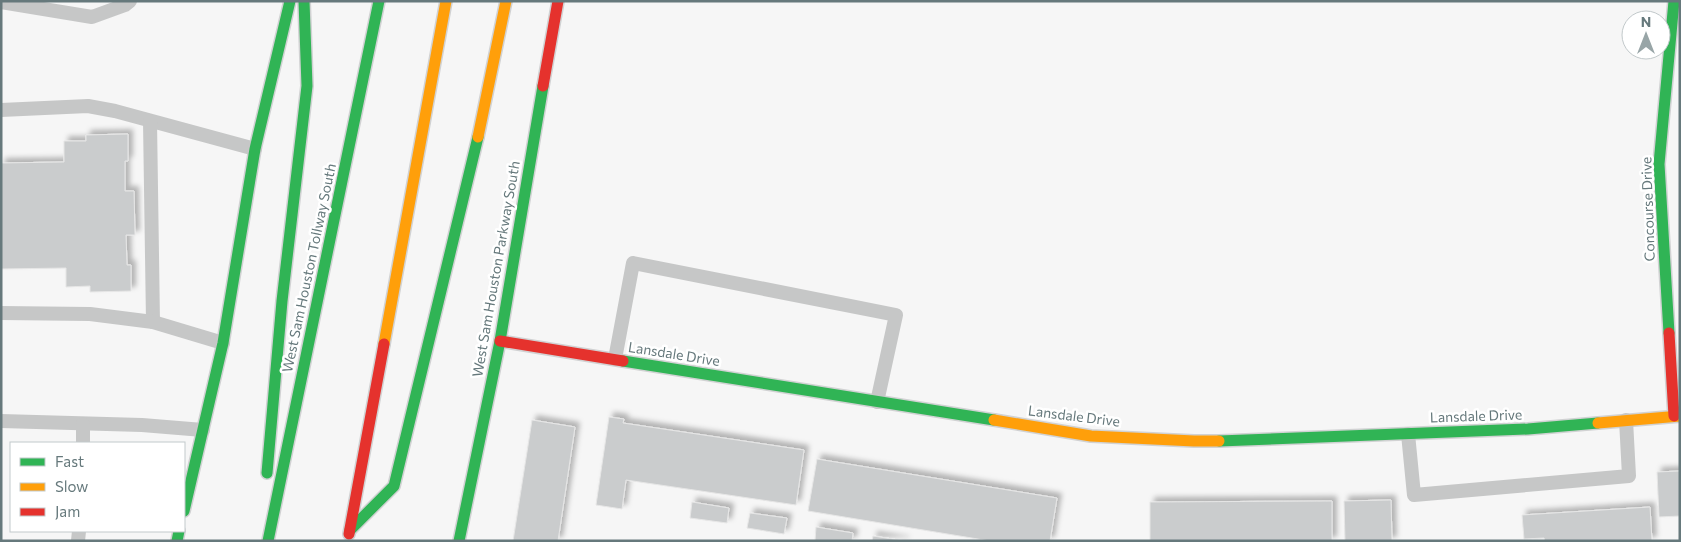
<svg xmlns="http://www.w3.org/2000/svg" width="1681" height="542" font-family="Commissioner,sans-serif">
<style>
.building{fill:#cacccd;stroke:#e6e6e6;filter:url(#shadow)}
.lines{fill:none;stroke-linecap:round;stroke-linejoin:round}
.fast-casing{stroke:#d1d2d3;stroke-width:14}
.slow-casing{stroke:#d1d2d3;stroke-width:14}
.jam-casing{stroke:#d1d2d3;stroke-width:14}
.lane{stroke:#c6c7c7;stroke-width:14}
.fast{stroke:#30b455;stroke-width:11}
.slow{stroke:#ff9f0a;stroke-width:11}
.jam{stroke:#e5322d;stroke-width:11}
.labels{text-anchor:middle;stroke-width:5;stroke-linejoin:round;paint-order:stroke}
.street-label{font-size:14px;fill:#66797c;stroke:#fff}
</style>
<defs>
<filter id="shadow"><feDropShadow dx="4.5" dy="-4.5" stdDeviation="2.5" flood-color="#0004"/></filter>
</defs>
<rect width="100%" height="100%" fill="#f6f6f6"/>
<!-- building -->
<g class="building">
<polygon points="128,134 128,161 125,161 125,191 134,191 135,235 126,235 127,265 131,265 131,291 90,292 90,286 66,287 66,268 1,269 1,163 64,162 64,141 86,141 86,135"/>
<polygon points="609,417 624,419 623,423 804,450 796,505 626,480 622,509 596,505"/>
<polygon points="532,420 575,427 558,541 513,541"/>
<polygon points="817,459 1057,498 1050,541 990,541 808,511"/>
<polygon points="1680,471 1680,516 1659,517 1657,472"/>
<polygon points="1391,500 1392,541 1345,541 1344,501"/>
<polygon points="1332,501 1332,541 1150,541 1150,502"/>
<polygon points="692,502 729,508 727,523 690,518"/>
<polygon points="1650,507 1652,541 1545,541 1544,538 1524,539 1522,515"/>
<polygon points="750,513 787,518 784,534 747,528"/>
<polygon points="816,527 853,533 852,541 815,541"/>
<polygon points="873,536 905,541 872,541"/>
</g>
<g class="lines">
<defs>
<g id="fast">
<polyline points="1669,333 1659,164 1674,1"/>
<polyline points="623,361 994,420"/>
<polyline points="1219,441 1528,429 1598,423"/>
<polyline points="267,473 282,301 307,86 304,1"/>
<polyline points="184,511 223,343 255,149 290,1"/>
<polyline points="350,530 394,486 478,137"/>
<polyline points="177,541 179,531"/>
<polyline points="268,541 379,1"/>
<polyline points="459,541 500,341 543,86"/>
</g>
<g id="slow">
<polyline points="478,137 506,1"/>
<polyline points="384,344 446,1"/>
<polyline points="994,420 1091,436 1194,441 1219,441"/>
<polyline points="1598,423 1680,416"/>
</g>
<g id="jam">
<polyline points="543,86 558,1"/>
<polyline points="1669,333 1674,416"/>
<polyline points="500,341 623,361"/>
<polyline points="349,534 384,344"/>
</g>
</defs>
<!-- fast casing -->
<use href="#fast" class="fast-casing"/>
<!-- slow casing -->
<use href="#slow" class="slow-casing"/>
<!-- jam casing -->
<use href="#jam" class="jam-casing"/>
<!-- lane -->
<g class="lane">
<polyline points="1,2 92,17 125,5 130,1"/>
<polyline points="1,110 88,106 115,111 255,149"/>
<polyline points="150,121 153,322"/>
<polyline points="1,313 90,314 153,322 223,343"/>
<polyline points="615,359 633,263 896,315 877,402"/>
<polyline points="1,421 142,425 203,430"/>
<polyline points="1408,434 1414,495 1629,476 1626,420"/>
<polyline points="83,443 83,424"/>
<polyline points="78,541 79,531"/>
</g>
<!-- fast -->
<use href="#fast" class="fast"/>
<!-- slow -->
<use href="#slow" class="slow"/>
<!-- jam -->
<use href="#jam" class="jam"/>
</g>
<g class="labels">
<!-- street labels -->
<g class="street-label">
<text transform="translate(1648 209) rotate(-92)" y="5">Concourse Drive</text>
<text transform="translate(309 268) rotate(-78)" y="5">West Sam Houston Tollway South</text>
<text transform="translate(496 269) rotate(-80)" y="5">West Sam Houston Parkway South</text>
<text transform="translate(674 354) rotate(9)" y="5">Lansdale Drive</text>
<text transform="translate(1074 416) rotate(7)" y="5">Lansdale Drive</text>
<text transform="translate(1476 416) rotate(-2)" y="5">Lansdale Drive</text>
</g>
</g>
<!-- border -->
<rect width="1681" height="542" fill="none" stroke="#66797c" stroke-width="5"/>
<!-- legend -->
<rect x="10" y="442" width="175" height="90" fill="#ffffff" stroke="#c2c9cb"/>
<rect x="20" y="458" width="25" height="8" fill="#30b455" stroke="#c2c9cb"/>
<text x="55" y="467" font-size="15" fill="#66797c">Fast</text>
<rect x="20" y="483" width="25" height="8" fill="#ff9f0a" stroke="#c2c9cb"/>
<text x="55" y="492" font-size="15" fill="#66797c">Slow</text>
<rect x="20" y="508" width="25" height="8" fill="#e5322d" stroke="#c2c9cb"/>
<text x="55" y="517" font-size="15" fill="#66797c">Jam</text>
<!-- north arrow -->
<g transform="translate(1646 35)"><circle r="24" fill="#ffffff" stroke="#c2c9cb"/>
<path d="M0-4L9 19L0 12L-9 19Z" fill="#98a5a7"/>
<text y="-8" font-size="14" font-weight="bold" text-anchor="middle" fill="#66797c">N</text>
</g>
</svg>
